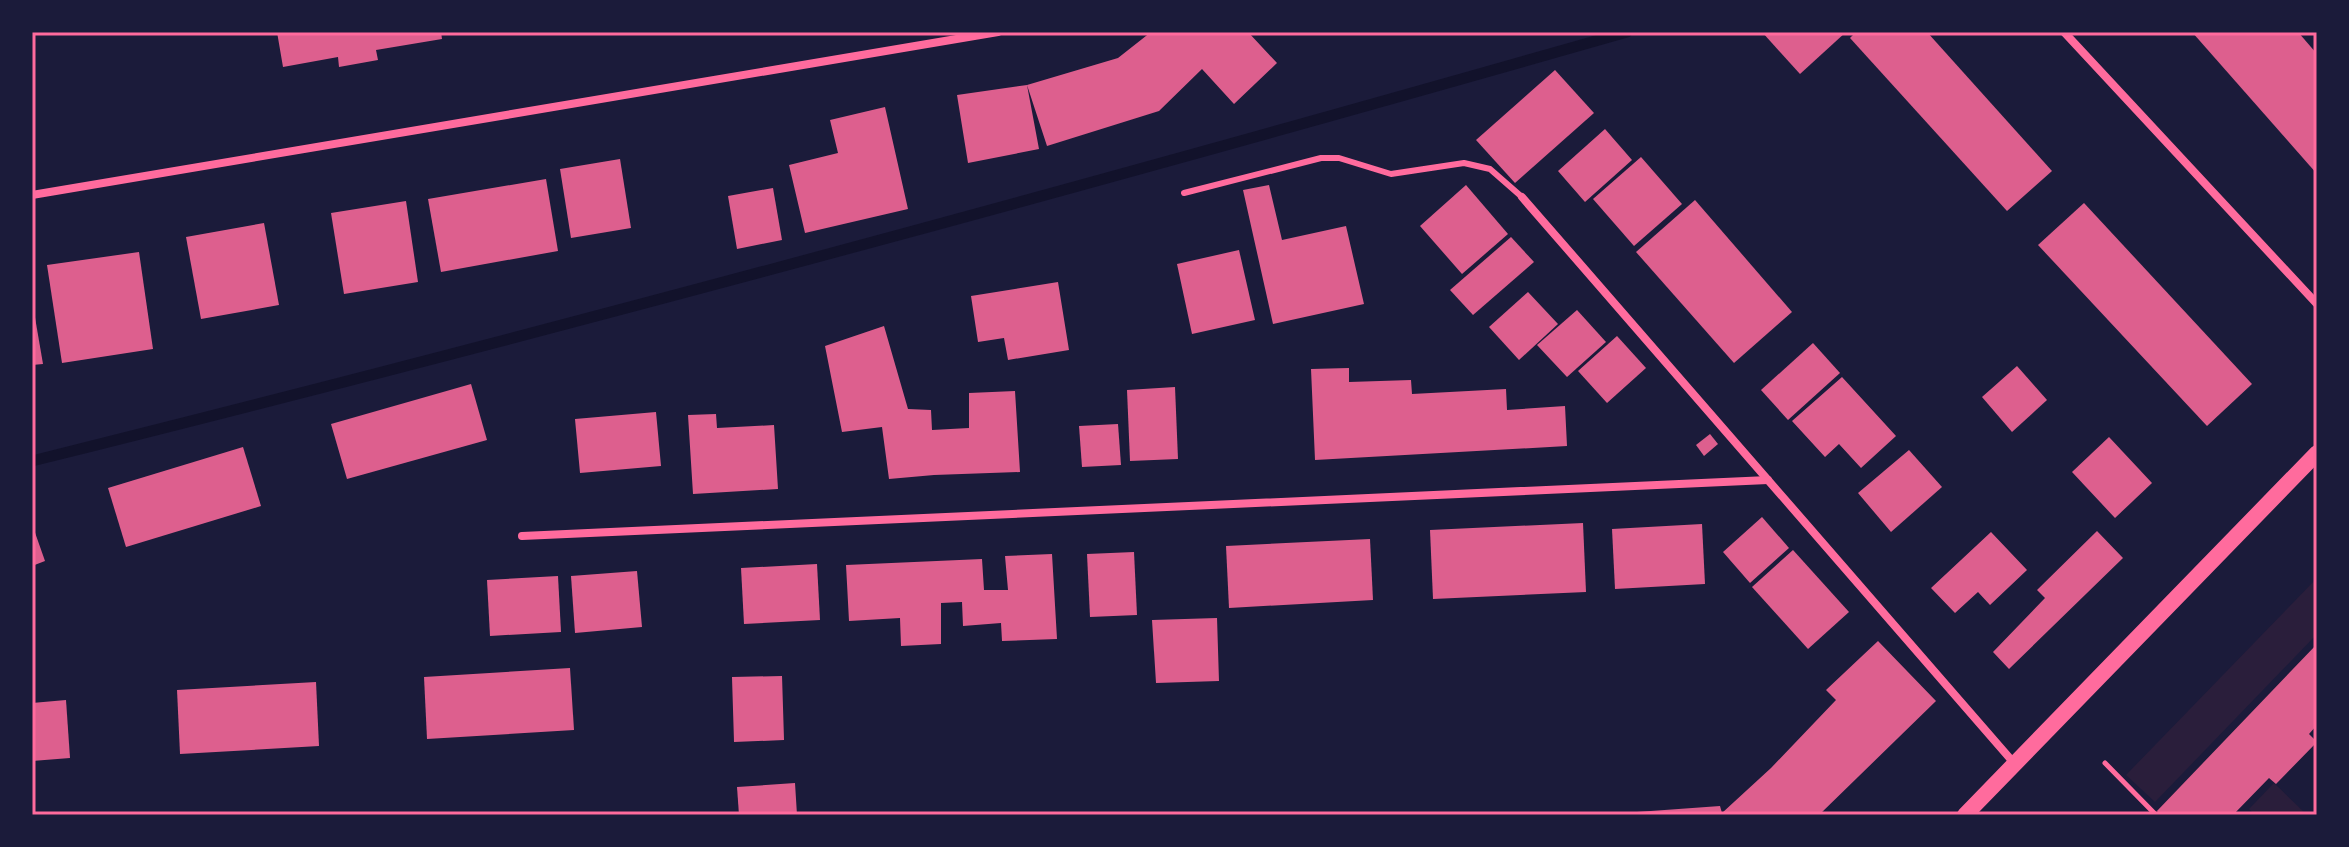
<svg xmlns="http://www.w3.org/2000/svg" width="2349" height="847" font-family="Ubuntu,sans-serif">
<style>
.green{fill:#2a1e3b}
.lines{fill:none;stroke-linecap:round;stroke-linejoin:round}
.stream{stroke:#12122b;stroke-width:11}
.building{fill:#dd5f8e}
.path{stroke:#ff6b9d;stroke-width:5}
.service{stroke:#ff6b9d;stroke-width:6}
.minor{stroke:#ff6b9d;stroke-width:8}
.secondary{stroke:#ff6b9d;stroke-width:16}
.neatline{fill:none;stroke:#ff6b9d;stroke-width:3}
</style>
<rect width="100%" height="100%" fill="#1b1b3a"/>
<!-- green -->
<g class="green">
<polygon points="2317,578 2317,634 2155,802 2126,775"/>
<polygon points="2274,783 2307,815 2255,815 2249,809"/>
</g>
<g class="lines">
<!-- stream -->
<path class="stream" d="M 32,461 C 566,328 1098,183 1627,32"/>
</g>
<!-- building -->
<g class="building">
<polygon points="277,32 441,32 442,39 376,50 378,60 339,67 338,57 283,67"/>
<polygon points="1151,32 1248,32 1277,63 1234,104 1202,69 1159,111 1047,146 1027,85 1039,149 968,163 957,95 1027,85 1118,58"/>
<polygon points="1762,32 1846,32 1800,74"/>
<polygon points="1856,32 1927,32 2052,171 2007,211 1850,38"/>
<polygon points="2192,32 2298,32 2317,54 2317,174"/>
<polygon points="1555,70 1594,113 1515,183 1476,140"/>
<polygon points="885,107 908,209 805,233 789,165 838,153 830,120"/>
<polygon points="1605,129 1632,160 1585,202 1558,171"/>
<polygon points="1641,157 1682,204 1634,246 1593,199"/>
<polygon points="620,159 631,228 571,238 560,169"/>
<polygon points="546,179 558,251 441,272 428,199"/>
<polygon points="1269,185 1282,240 1346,226 1364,304 1273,324 1243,190"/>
<polygon points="1466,185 1508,234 1462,274 1420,226"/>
<polygon points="773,188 782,240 737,249 728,196"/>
<polygon points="1695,200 1792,312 1734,363 1636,252"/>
<polygon points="406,201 418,282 344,294 331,213"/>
<polygon points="2084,203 2252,384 2207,426 2038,245"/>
<polygon points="264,223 279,305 201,319 186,237"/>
<polygon points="1511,237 1534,262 1473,315 1450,290"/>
<polygon points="1239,250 1255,320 1192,334 1177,264"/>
<polygon points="139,252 153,349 62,363 47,265"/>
<polygon points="1058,282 1069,350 1008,360 1004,338 978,342 971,296"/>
<polygon points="1528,292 1558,324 1519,360 1489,327"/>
<polygon points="32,300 43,364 32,365"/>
<polygon points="1577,310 1606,342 1567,377 1537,345"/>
<polygon points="884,326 908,409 931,410 932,430 969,428 969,393 1015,391 1020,472 934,475 889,479 882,427 842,432 825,346"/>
<polygon points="1617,336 1646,368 1607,403 1578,371"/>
<polygon points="1813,343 1840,373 1788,420 1761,390"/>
<polygon points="2017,366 2047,400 2012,432 1982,397"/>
<polygon points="1349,368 1349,382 1411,380 1412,394 1506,389 1507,410 1565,406 1567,446 1315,460 1311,369"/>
<polygon points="1842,377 1896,436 1861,468 1839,444 1825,457 1792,421"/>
<polygon points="471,384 487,440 347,479 331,424"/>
<polygon points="1175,387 1178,459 1130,461 1127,390"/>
<polygon points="656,412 661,466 580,473 575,419"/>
<polygon points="716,414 717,428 774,425 778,489 693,494 688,415"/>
<polygon points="1118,424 1121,465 1082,467 1079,426"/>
<polygon points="1710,434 1718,444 1704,456 1696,445"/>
<polygon points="2109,437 2152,483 2115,518 2072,472"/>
<polygon points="243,447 261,506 126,547 108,488"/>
<polygon points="1909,450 1942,487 1891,532 1858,493"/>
<polygon points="1762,517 1789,548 1750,583 1723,552"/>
<polygon points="1583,523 1586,592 1433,599 1430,530"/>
<polygon points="32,524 45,561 32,566"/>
<polygon points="1702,524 1705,584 1615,589 1612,529"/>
<polygon points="2097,531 2123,558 2009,669 1993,652 2045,598 2037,590"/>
<polygon points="1991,532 2027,570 1990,605 1978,592 1955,613 1931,588"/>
<polygon points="1370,539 1373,600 1229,608 1226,546"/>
<polygon points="1793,550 1849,612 1808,649 1752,587"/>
<polygon points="1134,552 1137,615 1090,617 1087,554"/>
<polygon points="1052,554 1057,639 1002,641 1001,623 963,626 962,602 941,603 941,644 901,646 900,618 849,621 846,565 982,559 984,590 1008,590 1005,556"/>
<polygon points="817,564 820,620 744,624 741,568"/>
<polygon points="637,571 642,627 575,633 571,576"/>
<polygon points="558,576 561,632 490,636 487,580"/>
<polygon points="1217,618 1219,681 1156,683 1152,620"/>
<polygon points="1878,641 1936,701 1819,815 1623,815 1623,813 1720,806 1722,813 1771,768 1836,700 1826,690"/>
<polygon points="2317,644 2317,725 2309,734 2317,742 2276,784 2269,778 2233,815 2160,815 2157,811"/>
<polygon points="570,668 574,730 427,739 424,677"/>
<polygon points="782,676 784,740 734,742 732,677"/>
<polygon points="316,682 319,746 180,754 177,690"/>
<polygon points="66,700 70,758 32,761 32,703"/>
<polygon points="795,783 797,815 739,815 737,787"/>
</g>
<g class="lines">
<!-- path -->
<polyline class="path" points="2105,763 2156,815"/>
<!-- service -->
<polyline class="service" points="1184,193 1321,158 1339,158 1391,174 1464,163 1490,169 1522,197"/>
<!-- minor -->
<g class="minor">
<polyline points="2064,32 2317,304"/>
<polyline points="32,195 998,32"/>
<polyline points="1522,197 2014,763"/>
<polyline points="522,536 1768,480"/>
</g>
<!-- secondary -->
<polyline class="secondary" points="1965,815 2317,453"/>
</g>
<!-- border -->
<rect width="2349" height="847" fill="none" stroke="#1b1b3a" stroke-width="68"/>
<rect x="34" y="34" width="2281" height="779" class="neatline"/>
</svg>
